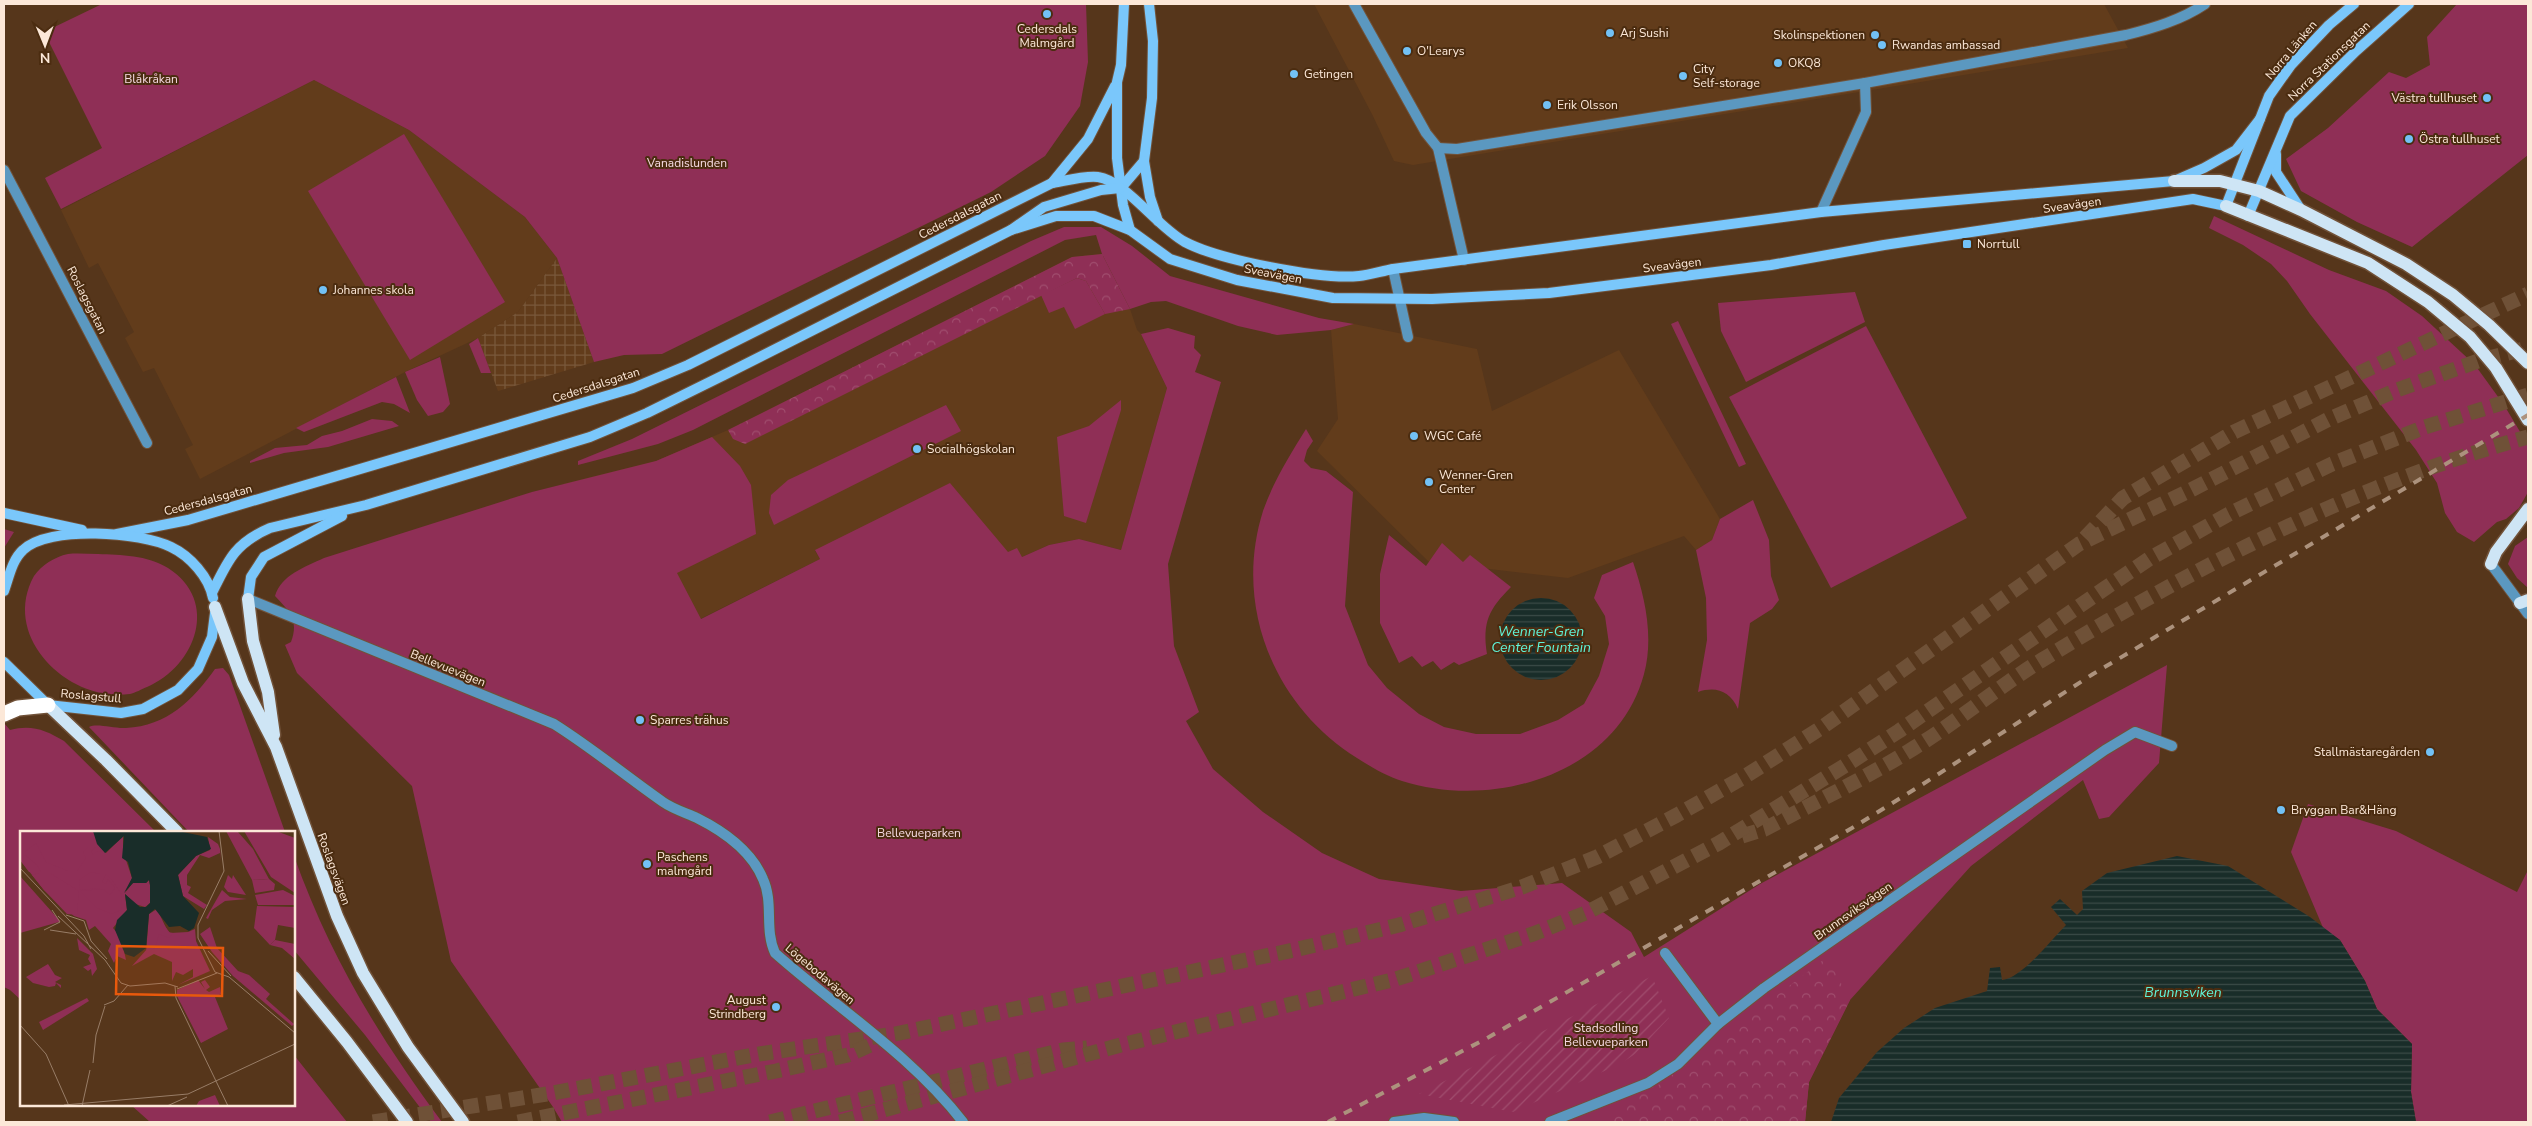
<svg xmlns="http://www.w3.org/2000/svg" width="2532" height="1126" font-family="'Nunito Sans',sans-serif">
<style>
.built{fill:#623c1b}
.industrial{fill:url(#industrial-grid)}
.green{fill:#8f2f56}
.forest{fill:url(#forest-crowns)}
.garden{fill:url(#garden-furrows)}
.water{fill:url(#water-rules)}
.lines{fill:none;stroke-linecap:round;stroke-linejoin:round}
.highway-tunnel{stroke:#6f5137;stroke-width:15;stroke-dasharray:15 8;stroke-linecap:butt}
.street-casing{stroke:#715239;stroke-width:12}
.secondary-casing{stroke:#715239;stroke-width:12}
.primary-casing{stroke:#715239;stroke-width:15}
.highway-casing{stroke:#715239;stroke-width:18}
.street{stroke:#5b98c0;stroke-width:10}
.secondary{stroke:#7ac7fb;stroke-width:10}
.primary{stroke:#cee5f5;stroke-width:12}
.highway{stroke:#fff;stroke-width:15}
.rail{stroke:#ac927d;stroke-width:4;stroke-dasharray:9 9;stroke-linecap:butt}
.poi-dot{fill:#72c1f5;stroke:#4b2c10;stroke-width:2}
.labels{text-anchor:middle;stroke-width:4;stroke-linejoin:round;paint-order:stroke}
.poi-label{font-size:12px;fill:#fce8d8;stroke:#4b2c10;text-anchor:start}
.street-label{font-size:12px;fill:#fce8d8;stroke:#4b2c10}
.park-label{font-size:12px;fill:#f7dbe3;stroke:#4b2c10}
.water-label{font-size:14px;font-style:italic;fill:#5ff3d9;stroke:#4b2c10}
.inset-road{fill:none;stroke:#987d67;stroke-width:1}
.view{fill:#e8590c;fill-opacity:0.15;stroke:#e8590c;stroke-width:2.5}
.inset-edge{fill:none;stroke:#fce8d8;stroke-width:2.5}
</style>
<defs>
<pattern id="industrial-grid" width="8" height="8" patternUnits="userSpaceOnUse" patternTransform="scale(1.25)"><rect width="8" height="8" fill="#623c1b"/><path d="M0 4h8M4 0v8" fill="none" stroke="#79583b"/></pattern>
<pattern id="forest-crowns" width="20" height="18" patternUnits="userSpaceOnUse" patternTransform="scale(1.25)"><rect width="20" height="18" fill="#8f2f56"/><path d="M2 6a3 3 0 1 1 6 0M12 15a3 3 0 1 1 6 0" fill="none" stroke="#a04d6e"/></pattern>
<pattern id="garden-furrows" width="10" height="10" patternUnits="userSpaceOnUse" patternTransform="scale(1.25)"><rect width="10" height="10" fill="#8f2f56"/><path d="M-1 1l2-2M0 10L10 0M9 11l2-2" fill="none" stroke="#a04d6e"/></pattern>
<pattern id="water-rules" width="6" height="5" patternUnits="userSpaceOnUse" patternTransform="scale(1.25)"><rect width="6" height="5" fill="#192d29"/><path d="M0 2.5h6" fill="none" stroke="#3b4b47"/></pattern>
</defs>
<rect width="100%" height="100%" fill="#56361b"/>
<!-- built -->
<g class="built">
<polygon points="1314,4 2104,4 2128,48 1413,165 1394,161 1373,116"/>
<polygon points="314,80 409,130 525,217 557,258 518,312 478,338 405,372 200,479 185,449 193,445 154,368 143,372 125,338 134,332 98,263 89,268 61,210"/>
<polygon points="1102,254 1130,309 1137,330 1141,334 1167,388 1121,550 1079,539 1049,545 1022,557 1008,552 815,551 820,559 700,619 563,484 656,461 728,430 1072,257"/>
<polygon points="1354,324 1477,349 1492,411 1619,350 1720,519 1712,540 1696,550 1684,536 1568,578 1429,562 1317,451 1338,419 1331,330"/>
</g>
<!-- industrial -->
<polygon class="industrial" points="557,258 594,362 498,391 478,338 518,312"/>
<!-- green -->
<g class="green">
<polygon points="102,4 1086,4 1088,62 1080,106 1045,156 991,192 662,354 624,355 594,362 557,258 525,217 409,130 314,80 61,209 45,178 102,148 44,32"/>
<polygon points="2457,4 2528,4 2528,155 2412,247 2357,222 2301,191 2286,159 2328,128 2389,72 2406,78 2430,65 2427,37"/>
<polygon points="404,134 505,302 410,360 308,191"/>
<polygon points="2214,216 2329,270 2386,291 2422,316 2475,365 2504,405 2528,445 2528,492 2519,508 2506,519 2497,522 2474,542 2457,532 2445,513 2437,483 2416,450 2310,314 2287,281 2271,264 2243,245 2209,228"/>
<polygon points="1064,227 1101,227 1132,246 1170,276 1319,318 1354,324 1331,330 1277,335 1238,326 1166,301 1151,302 1130,309 1102,254 1096,235 1065,240 693,430 658,444 578,465 578,461 632,439 1031,241"/>
<polygon points="1077,278 1086,281 1105,314 1075,329 1064,307 1049,313 1041,295"/>
<polygon points="1855,292 1865,322 1746,382 1721,331 1718,303"/>
<polygon points="1678,321 1746,464 1739,467 1671,324"/>
<polygon points="1866,326 1967,518 1831,588 1729,397"/>
<path d="M 1168,328 L 1195,336 L 1194,348 L 1201,355 L 1195,372 L 1221,382 L 1168,564 L 1174,646 L 1199,712 L 1186,721 L 1213,769 L 1263,812 L 1322,853 L 1379,879 L 1461,891 L 1562,883 L 1631,932 L 1644,957 L 1760,884 L 2167,665 L 2159,763 L 2109,817 L 2099,819 L 2083,780 L 1971,866 L 1850,1000 L 1809,1082 L 1805,1122 L 562,1122 L 553,1107 L 451,961 L 412,786 L 297,673 L 285,645 L 291,642 C 299,620 290,612 275,596 C 281,575 305,567 324,558 L 532,492 L 656,461 L 712,437 L 740,466 L 751,485 L 756,534 L 677,573 L 701,619 L 820,559 L 815,550 L 950,483 L 1008,552 L 1017,548 L 1022,557 L 1049,545 L 1079,539 L 1121,550 L 1167,388 L 1141,334 Z"/>
<polygon points="478,338 491,373 481,373 469,344"/>
<polygon points="440,357 450,404 443,412 428,416 417,400 405,372"/>
<polygon points="396,377 410,413 394,404 382,402 304,432 296,428"/>
<polygon points="1121,400 1121,410 1086,523 1064,516 1057,437 1089,426"/>
<polygon points="946,405 961,431 774,525 769,513 771,495 788,480"/>
<polygon points="372,419 392,421 399,426 328,447 284,453 250,463 250,461 275,448 307,445 322,436 342,431"/>
<path d="M 1306,429 L 1313,441 L 1307,450 L 1304,461 L 1311,468 L 1326,471 L 1353,492 L 1345,606 L 1368,665 L 1387,688 L 1419,714 L 1444,727 L 1476,734 L 1520,734 L 1558,720 L 1584,704 L 1599,676 L 1609,644 L 1605,616 L 1594,598 L 1602,575 L 1633,562 C 1645,597 1654,637 1644,674 C 1617,775 1493,810 1402,781 C 1386,776 1371,767 1357,758 C 1274,706 1233,606 1263,511 C 1273,482 1290,455 1306,429 Z"/>
<path d="M 1753,500 L 1769,540 L 1771,576 L 1779,600 L 1772,609 L 1750,623 L 1738,709 C 1730,691 1716,686 1698,692 L 1707,640 L 1706,598 L 1696,550 L 1712,540 L 1720,519 Z"/>
<polygon points="4,529 14,532 4,548"/>
<path d="M 1389,535 L 1426,566 L 1442,543 L 1463,562 L 1470,555 L 1511,587 C 1489,609 1482,622 1487,654 L 1459,665 L 1454,662 L 1441,670 L 1433,661 L 1422,667 L 1412,656 L 1399,663 L 1380,623 L 1380,574 Z"/>
<polygon points="2528,537 2528,588 2517,578 2508,564 2515,546"/>
<path d="M 98,554 C 121,555 147,555 168,568 C 220,601 196,666 147,687 C 142,689 135,693 130,694 C 69,703 0,637 34,576 C 42,565 54,557 68,554 C 77,553 88,554 98,554 Z"/>
<path d="M 223,668 L 229,675 L 285,832 L 189,832 L 89,727 C 97,723 115,729 126,728 C 167,726 193,700 215,669 Z"/>
<path d="M 4,723 L 10,730 C 31,724 46,730 64,741 L 156,832 L 21,832 L 21,1000 L 10,990 L 4,987 Z"/>
<polygon points="2308,804 2396,831 2517,892 2528,870 2528,1122 2416,1122 2411,1092 2412,1044 2377,1009 2365,981 2340,940 2324,930 2291,852"/>
<path d="M 294,856 C 330,957 379,1037 442,1122 L 431,1122 L 365,1035 L 294,950 Z"/>
<polygon points="294,1055 347,1122 150,1122 131,1105 294,1105"/>
</g>
<!-- forest -->
<g class="forest">
<polygon points="1102,254 1130,309 1105,314 1086,281 1077,278 745,444 733,439 728,430 1072,257"/>
<polygon points="1827,957 1850,1000 1809,1082 1805,1122 1612,1122 1617,1105 1662,1083"/>
</g>
<!-- garden -->
<polygon class="garden" points="1652,976 1669,1018 1635,1054 1620,1064 1513,1112 1419,1094"/>
<!-- water -->
<g class="water">
<circle cx="1541" cy="639" r="41"/>
<path d="M 2177,856 L 2228,866 L 2310,917 L 2340,940 L 2365,981 L 2377,1009 L 2412,1044 L 2411,1092 L 2416,1122 L 1831,1122 L 1839,1098 L 1877,1052 L 1904,1028 L 1935,1008 L 1987,991 L 1990,968 L 2000,967 L 2002,980 C 2022,978 2051,940 2066,925 L 2051,907 L 2060,899 L 2077,915 L 2083,909 L 2082,891 L 2107,873 Z"/>
</g>
<g class="lines">
<!-- highway-tunnel -->
<g class="highway-tunnel">
<polyline points="2085,538 2123,498 2234,432 2528,294"/>
<path d="M 1742,836 L 1765,829 C 1815,802 1866,778 1914,748 C 1958,721 1998,687 2042,660 C 2195,567 2355,484 2528,437"/>
<polyline points="373,1122 553,1093 759,1054 895,1034 1294,950 1399,925 1522,887 1597,857 1677,815 1744,777 1821,728 2079,544 2185,493 2329,419 2397,390 2481,360 2528,348"/>
<polyline points="518,1122 776,1071 848,1055 877,1042"/>
<polyline points="770,1122 1063,1050 1087,1048"/>
<polyline points="840,1122 1121,1045 1396,979 1533,934 1588,912 1719,843 1846,765 1899,731 2104,589 2149,559 2229,514 2332,464 2425,427 2528,395"/>
</g>
<defs>
<g id="street">
<polyline points="1354,4 1426,133 1438,148 1464,260"/>
<path d="M 1438,148 L 1457,149 L 1865,83 L 2126,35 C 2154,28 2181,20 2205,4"/>
<polyline points="4,170 147,443"/>
<polyline points="1821,212 1866,112 1865,83"/>
<polyline points="1393,269 1408,337"/>
<polyline points="2491,564 2528,614"/>
<path d="M 248,599 L 554,724 C 592,748 626,776 663,802 C 673,809 686,813 697,818 C 723,831 751,850 763,879 C 774,903 764,929 775,953 C 837,1008 911,1055 963,1122"/>
<polyline points="1665,953 1718,1024"/>
<polyline points="1394,1122 1424,1118 1454,1122"/>
<polyline points="1550,1122 1648,1083 1678,1064 1718,1024 1764,988 2105,750 2135,732 2172,746"/>
</g>
<g id="secondary">
<polyline points="1124,4 1121,65 1117,82 1117,158 1123,205 1130,230"/>
<polyline points="1149,4 1153,41 1152,98 1144,161 1150,197 1158,221"/>
<polyline points="2276,154 2276,172 2301,210"/>
<polyline points="1052,183 1088,139 1115,86"/>
<polyline points="1121,188 1144,161"/>
<polyline points="2248,216 2290,116 2356,51 2409,4"/>
<polyline points="1011,230 1056,216 1094,216 1130,230 1170,259 1237,280 1333,298 1432,299 1549,293 1771,265 1884,245 2193,199 2226,206 2269,96 2291,65 2329,25 2354,4"/>
<polyline points="4,513 82,530"/>
<path d="M 117,534 L 188,520 L 633,388 L 688,365 L 1052,183 C 1064,181 1087,175 1098,177 C 1126,181 1157,227 1185,242 C 1219,260 1321,280 1359,276 C 1370,275 1382,271 1393,269 L 1821,212 L 2174,181 L 2204,168 L 2236,150 L 2260,119"/>
<path d="M 4,591 C 9,577 12,560 23,550 C 49,525 141,532 171,547 C 190,556 209,577 213,598"/>
<path d="M 212,593 C 228,560 235,543 270,528 L 366,505 L 590,437 L 647,413 L 724,375 L 1011,230 L 1044,207 L 1101,190 L 1120,188"/>
<polyline points="248,599 251,577 264,557 342,516"/>
<polyline points="4,662 48,705 121,713 143,709 178,690 198,669 212,637 215,613"/>
</g>
<g id="primary">
<polyline points="2174,181 2220,181 2259,191 2301,210 2406,264 2453,295 2489,325 2528,363"/>
<polyline points="2226,206 2368,263 2428,302 2470,337 2496,368 2528,420"/>
<polyline points="2491,564 2496,552 2528,509"/>
<polyline points="248,599 253,641 268,692 274,735"/>
<polyline points="2520,603 2528,600"/>
<polyline points="215,607 243,683 276,747 337,916 363,973 408,1047 463,1122"/>
<polyline points="48,705 106,760 177,832"/>
<polyline points="294,977 347,1042 407,1122"/>
</g>
<polyline id="highway" points="4,714 18,708 48,705"/>
</defs>
<!-- street casing -->
<use href="#street" class="street-casing"/>
<!-- secondary casing -->
<use href="#secondary" class="secondary-casing"/>
<!-- primary casing -->
<use href="#primary" class="primary-casing"/>
<!-- highway casing -->
<use href="#highway" class="highway-casing"/>
<!-- street -->
<use href="#street" class="street"/>
<!-- secondary -->
<use href="#secondary" class="secondary"/>
<!-- primary -->
<use href="#primary" class="primary"/>
<!-- highway -->
<use href="#highway" class="highway"/>
<!-- rail -->
<polyline class="rail" points="1328,1122 1489,1037 1852,828 1920,786 2093,674 2528,415"/>
</g>
<!-- markers -->
<g class="poi-dot">
<circle cx="1047" cy="14" r="5"/>
<circle cx="1610" cy="33" r="5"/>
<circle cx="1875" cy="35" r="5"/>
<circle cx="1882" cy="45" r="5"/>
<circle cx="1407" cy="51" r="5"/>
<circle cx="1778" cy="63" r="5"/>
<circle cx="1294" cy="74" r="5"/>
<circle cx="1683" cy="76" r="5"/>
<circle cx="2487" cy="98" r="5"/>
<circle cx="1547" cy="105" r="5"/>
<circle cx="2409" cy="139" r="5"/>
<rect x="1962" y="239" width="10" height="10" rx="2.5"/>
<circle cx="323" cy="290" r="5"/>
<circle cx="1414" cy="436" r="5"/>
<circle cx="917" cy="449" r="5"/>
<circle cx="1429" cy="482" r="5"/>
<circle cx="640" cy="720" r="5"/>
<circle cx="2430" cy="752" r="5"/>
<circle cx="2281" cy="810" r="5"/>
<circle cx="647" cy="864" r="5"/>
<circle cx="776" cy="1007" r="5"/>
</g>
<g class="labels">
<!-- poi labels -->
<g class="poi-label">
<text x="1047" y="33" text-anchor="middle">Cedersdals<tspan x="1047" dy="14">Malmgård</tspan></text>
<text x="1620" y="37">Arj Sushi</text>
<text x="1865" y="39" text-anchor="end">Skolinspektionen</text>
<text x="1892" y="49">Rwandas ambassad</text>
<text x="1417" y="55">O'Learys</text>
<text x="1788" y="67">OKQ8</text>
<text x="1693" y="73">City<tspan x="1693" dy="14">Self-storage</tspan></text>
<text x="1304" y="78">Getingen</text>
<text x="2477" y="102" text-anchor="end">Västra tullhuset</text>
<text x="1557" y="109">Erik Olsson</text>
<text x="2419" y="143">Östra tullhuset</text>
<text x="1977" y="248">Norrtull</text>
<text x="333" y="294">Johannes skola</text>
<text x="1424" y="440">WGC Café</text>
<text x="927" y="453">Socialhögskolan</text>
<text x="1439" y="479">Wenner-Gren<tspan x="1439" dy="14">Center</tspan></text>
<text x="650" y="724">Sparres trähus</text>
<text x="2420" y="756" text-anchor="end">Stallmästaregården</text>
<text x="2291" y="814">Bryggan Bar&amp;Häng</text>
<text x="657" y="861">Paschens<tspan x="657" dy="14">malmgård</tspan></text>
<text x="766" y="1004" text-anchor="end">August<tspan x="766" dy="14">Strindberg</tspan></text>
</g>
<!-- street labels -->
<g class="street-label">
<text transform="translate(2291 50) rotate(-50)" y="4">Norra Länken</text>
<text transform="translate(2329 61) rotate(-44)" y="4">Norra Stationsgatan</text>
<text transform="translate(2072 205) rotate(-8)" y="4">Sveavägen</text>
<text transform="translate(960 215) rotate(-27)" y="4">Cedersdalsgatan</text>
<text transform="translate(1672 265) rotate(-7)" y="4">Sveavägen</text>
<text transform="translate(1273 274) rotate(11)" y="4">Sveavägen</text>
<text transform="translate(87 300) rotate(63)" y="4">Roslagsgatan</text>
<text transform="translate(596 385) rotate(-18)" y="4">Cedersdalsgatan</text>
<text transform="translate(208 500) rotate(-15)" y="4">Cedersdalsgatan</text>
<text transform="translate(448 668) rotate(22)" y="4">Bellevuevägen</text>
<text transform="translate(91 696) rotate(5)" y="4">Roslagstull</text>
<text transform="translate(334 869) rotate(70)" y="4">Roslagsvägen</text>
<text transform="translate(1853 911) rotate(-35)" y="4">Brunnsviksvägen</text>
<text transform="translate(820 974) rotate(40)" y="4">Lögebodavägen</text>
</g>
<!-- park labels -->
<g class="park-label">
<text x="151" y="83">Blåkråkan</text>
<text x="687" y="167">Vanadislunden</text>
<text x="919" y="837">Bellevueparken</text>
<text x="1606" y="1032">Stadsodling<tspan x="1606" dy="14">Bellevueparken</tspan></text>
</g>
<!-- water labels -->
<g class="water-label">
<text x="1541" y="636">Wenner-Gren<tspan x="1541" dy="16">Center Fountain</tspan></text>
<text x="2183" y="997">Brunnsviken</text>
</g>
</g>
<!-- overview -->
<g transform="translate(20 831)">
<rect width="275" height="275" fill="#56361b"/>
<path d="M 0,0 L 73,0 L 77,13 L 86,22 L 103,5 L 103,20 L 112,47 L 105,62 L 113,52 L 126,52 L 129,49 L 130,54 L 130,72 L 125,76 L 115,73 L 105,63 L 107,79 L 93,97 L 101,106 L 106,129 L 97,125 L 94,132 L 88,120 L 91,113 L 75,95 L 69,99 L 66,89 L 54,85 L 24,59 L 0,29 ZM 188,6 L 198,13 L 200,18 L 201,32 L 200,22 L 189,27 L 180,24 L 167,44 L 167,54 L 171,56 L 168,62 L 187,74 L 184,78 L 163,65 L 158,44 L 176,25 L 190,19 ZM 202,59 L 210,66 L 227,68 L 205,70 L 192,79 L 188,88 L 186,87 ZM 137,78 L 139,87 L 150,102 L 168,101 L 175,98 L 176,110 L 190,140 L 158,154 L 146,150 L 158,154 L 173,146 L 173,138 L 163,144 L 156,141 L 152,150 L 152,131 L 134,123 L 112,135 L 127,118 L 127,109 ZM 190,96 L 197,117 L 218,140 L 229,144 L 250,163 L 246,168 L 274,193 L 272,195 L 213,145 L 192,121 L 180,103 ZM 255,109 L 275,113 L 275,128 L 262,117 L 250,114 ZM 28,133 L 35,144 L 42,147 L 35,151 L 41,154 L 41,157 L 36,152 L 35,155 L 29,156 L 13,152 L 6,146 ZM 178,149 L 185,158 L 181,151 L 185,149 L 190,156 L 186,159 L 189,161 L 200,156 L 201,163 L 195,166 L 208,198 L 181,212 L 157,165 L 157,159 ZM 67,167 L 69,170 L 23,199 L 19,191 ZM 195,264 L 200,275 L 176,275 L 179,270 Z" fill="#8f2f56"/>
<path d="M 0,0 L 73,0 L 82,21 L 77,20 L 73,24 L 71,20 L 76,16 L 68,16 L 63,21 L 66,27 L 57,40 L 48,40 L 26,31 L 16,12 L 5,21 L 0,21 ZM 206,0 L 218,1 L 233,18 L 249,48 L 232,49 ZM 224,0 L 256,0 L 275,7 L 275,62 L 251,46 ZM 5,24 L 17,34 L 21,41 L 9,41 L 0,29 ZM 71,41 L 80,43 L 80,57 L 60,59 L 59,49 ZM 19,42 L 30,42 L 59,60 L 57,84 L 47,83 L 24,59 L 12,44 ZM 86,43 L 92,49 L 102,64 L 101,79 L 92,83 L 77,77 L 60,60 L 83,58 L 90,64 L 95,57 L 88,48 L 86,53 L 82,51 ZM 208,44 L 212,48 L 213,44 L 226,64 L 208,61 L 204,56 ZM 237,75 L 275,76 L 275,97 L 258,94 L 255,109 L 250,114 L 234,97 ZM 137,78 L 148,101 L 153,102 L 149,107 L 139,103 L 135,117 L 126,123 L 129,83 ZM 57,107 L 73,123 L 77,138 L 72,145 L 71,138 L 68,140 L 63,136 L 71,133 L 68,128 L 70,124 L 59,119 Z" fill="#8f2f56"/>
<path d="M 0,45 L 40,90 L 39,91 L 0,102 ZM 129,52 L 129,71 L 126,75 L 114,72 L 106,61 L 112,53 Z" fill="#8f2f56"/>
<path d="M 249,48 L 255,53 L 254,59 L 235,62 L 232,49 ZM 263,59 L 275,65 L 275,74 L 238,74 L 235,64 Z" fill="#8f2f56"/>
<path d="M 73,0 L 158,0 L 187,6 L 191,18 L 176,25 L 158,44 L 163,65 L 179,82 L 174,97 L 169,100 L 160,95 L 149,96 L 135,78 L 129,83 L 126,117 L 114,126 L 105,123 L 95,99 L 97,89 L 107,79 L 105,63 L 120,76 L 126,76 L 130,72 L 130,54 L 129,49 L 126,52 L 113,52 L 104,62 L 112,47 L 108,31 L 102,27 L 104,5 L 85,22 L 77,13 Z" fill="#192d29"/>
<path class="inset-road" d="M 199,0 L 204,40 L 178,94 L 178,107 L 195,141 L 209,146 L 275,202M 0,37 L 64,105 L 71,118M 46,84 L 64,90 L 71,110 L 87,128M 38,85 L 85,129 L 101,152 L 110,155 L 145,152 L 158,156M 24,99 L 40,91 L 32,79M 30,99 L 56,103M 188,120 L 211,145M 155,155 L 156,167 L 208,275M 157,158 L 197,142M 84,174 L 94,170 L 108,154M 0,194 L 26,223 L 49,275M 73,232 L 76,204 L 85,175M 44,274 L 168,263 L 275,213M 62,275 L 70,239M 147,275 L 167,266"/>
<path class="view" d="M 97,115 L 203,117 L 202,165 L 96,163 Z"/>
<rect width="275" height="275" class="inset-edge"/>
</g>
<!-- border -->
<rect width="2532" height="1126" fill="none" stroke="#fce8d8" stroke-width="10"/>
<!-- north arrow -->
<g transform="translate(45 45) rotate(179)" stroke="#4b2c10" stroke-width="4" paint-order="stroke">
<path d="M0-4L9 19L0 12L-9 19Z" fill="#fce8d8"/>
<text y="-8" font-size="14" font-weight="bold" text-anchor="middle" fill="#fce8d8">N</text>
</g>
</svg>
